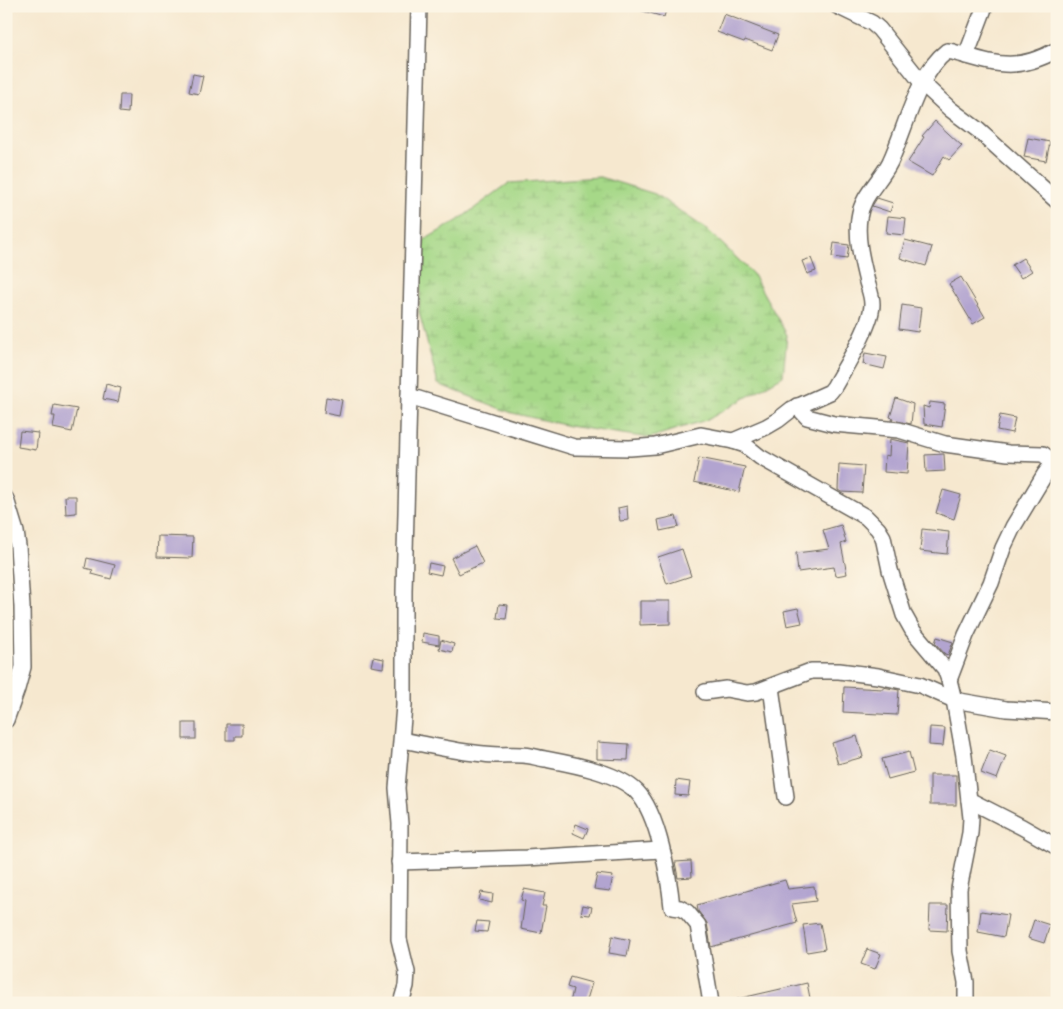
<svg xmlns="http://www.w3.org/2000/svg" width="1063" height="1009" font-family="'Comic Neue',sans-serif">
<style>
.wetland{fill:url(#wetland-marsh);stroke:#617a52}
.building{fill:#b2a4d0}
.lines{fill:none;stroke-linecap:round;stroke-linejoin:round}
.minor-casing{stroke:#68635b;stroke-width:18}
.minor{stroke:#fff;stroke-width:15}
</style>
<defs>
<pattern id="wetland-marsh" width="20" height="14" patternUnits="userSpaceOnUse" patternTransform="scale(1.25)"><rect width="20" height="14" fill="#a6d888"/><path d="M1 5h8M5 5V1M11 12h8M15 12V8" fill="none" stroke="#8eb975"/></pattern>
</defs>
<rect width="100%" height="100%" fill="#fcf5e5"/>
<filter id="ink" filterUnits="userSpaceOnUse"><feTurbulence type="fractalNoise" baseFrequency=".02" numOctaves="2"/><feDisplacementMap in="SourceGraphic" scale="10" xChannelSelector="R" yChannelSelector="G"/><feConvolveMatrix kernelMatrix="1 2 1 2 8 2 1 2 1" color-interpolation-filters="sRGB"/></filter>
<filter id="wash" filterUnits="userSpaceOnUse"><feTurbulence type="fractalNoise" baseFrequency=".0096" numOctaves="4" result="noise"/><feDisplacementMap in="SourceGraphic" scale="20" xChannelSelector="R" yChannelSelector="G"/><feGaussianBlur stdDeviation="1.12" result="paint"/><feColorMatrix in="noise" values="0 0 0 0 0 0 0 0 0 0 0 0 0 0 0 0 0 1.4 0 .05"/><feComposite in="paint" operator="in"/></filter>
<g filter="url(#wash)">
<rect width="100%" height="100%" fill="#f6e8cf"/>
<!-- wetland -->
<polygon class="wetland" points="600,177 655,194 709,231 752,273 787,335 783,376 709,419 649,438 569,426 512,413 438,384 419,312 424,240 457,221 509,183"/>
<g id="blocks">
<!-- building -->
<g class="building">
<polygon points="637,6 667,6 664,17 636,9"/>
<polygon points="724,14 778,35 772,50 745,40 744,42 717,32"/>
<polygon points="193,74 203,76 199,94 189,92"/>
<polygon points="120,95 129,95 128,113 119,112"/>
<polygon points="935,121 962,146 949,160 944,156 932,176 908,162 924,137 922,136"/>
<polygon points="1028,138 1050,142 1046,161 1024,157"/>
<polygon points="877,198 893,203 890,212 872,206"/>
<polygon points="888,216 906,218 904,235 886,233"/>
<polygon points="905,240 932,247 926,266 900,258"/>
<polygon points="834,243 849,245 847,259 832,257"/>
<polygon points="811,258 816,271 807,274 802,261"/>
<polygon points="1023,258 1032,271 1021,278 1012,265"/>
<polygon points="961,277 985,317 973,324 949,284"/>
<polygon points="902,305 921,308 918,332 899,329"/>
<polygon points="865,353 887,357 884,369 863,364"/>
<polygon points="106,384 121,388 118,402 103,399"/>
<polygon points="326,397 342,400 339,416 324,413"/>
<polygon points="896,398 913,404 911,424 892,420 893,418 890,417"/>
<polygon points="930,402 945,404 942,427 924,424 923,406 929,408"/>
<polygon points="54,405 77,409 72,432 53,428 55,416 52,416"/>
<polygon points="1000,415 1015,418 1012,433 997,430"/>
<polygon points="20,431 38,433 36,450 18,447"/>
<polygon points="890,439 909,443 907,474 884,472 885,455 889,456"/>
<polygon points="944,454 945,471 926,472 925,455"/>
<polygon points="699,458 745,467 739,492 694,482"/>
<polygon points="839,464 864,466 862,493 841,492 838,490"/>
<polygon points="943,490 961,495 954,519 936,513"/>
<polygon points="65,496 76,496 76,513 66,514"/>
<polygon points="627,506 628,520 620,521 618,508"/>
<polygon points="676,516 679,527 660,531 658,520"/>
<polygon points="841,525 846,542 841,544 847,574 836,576 834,567 798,572 796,553 829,549 823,530"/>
<polygon points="922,529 949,532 947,554 920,551"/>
<polygon points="158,536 193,537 192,558 157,557"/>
<polygon points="475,546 483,563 459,574 451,558"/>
<polygon points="682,549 691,576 667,584 658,557"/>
<polygon points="87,558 115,565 111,579 92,574 93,570 85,568"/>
<polygon points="429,563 443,566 441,575 427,572"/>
<polygon points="640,601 670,601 670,624 640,625"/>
<polygon points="499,604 508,605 506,619 497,618"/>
<polygon points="798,608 802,623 787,626 784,611"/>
<polygon points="423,633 439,636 439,645 422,642"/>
<polygon points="937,637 953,642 948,655 945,654 935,643"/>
<polygon points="441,640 454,644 452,652 439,649"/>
<polygon points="373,657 384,659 383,668 371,666"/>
<polygon points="844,687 883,689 883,687 899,690 897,715 843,712"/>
<rect x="183" y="723" width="13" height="16"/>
<polygon points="226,724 242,724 242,736 235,736 235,740 226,740"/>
<polygon points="930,727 945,728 943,746 929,745"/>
<polygon points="857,736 863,757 838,764 832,743"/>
<polygon points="597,742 629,744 628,760 597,759"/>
<polygon points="990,750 1006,756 997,779 981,773"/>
<polygon points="909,752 914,772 888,779 882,759"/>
<rect x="930" y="775" width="26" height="30"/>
<polygon points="676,780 690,782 688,796 675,795"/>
<polygon points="576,824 588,829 584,838 573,833"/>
<polygon points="691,861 692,877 678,878 675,862"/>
<polygon points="597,874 613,876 610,891 594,889"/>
<polygon points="785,880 788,889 814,886 816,901 792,904 797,923 711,947 707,923 698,911 697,905"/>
<polygon points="524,889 545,893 542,906 546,906 541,933 521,929 525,901 521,900"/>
<polygon points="481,892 493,894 492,903 479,900"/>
<polygon points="583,905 592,907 590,915 581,914"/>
<polygon points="930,905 948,905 947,931 929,930"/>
<polygon points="981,911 1008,915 1004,937 978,932"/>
<polygon points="1034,920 1050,925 1044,943 1028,938"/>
<polygon points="477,921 489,922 487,932 475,931"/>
<polygon points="820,923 825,949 807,952 803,925"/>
<polygon points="612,936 630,940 627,956 609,953"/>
<polygon points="867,949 881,954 875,969 861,964"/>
<polygon points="570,977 592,983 586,1003 570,1003 573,989 567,987"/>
<polygon points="807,983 811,1003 738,1003 737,999"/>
</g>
</g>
</g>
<g filter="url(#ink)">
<use href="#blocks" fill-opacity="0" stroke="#68635b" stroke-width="1"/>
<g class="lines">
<defs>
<g id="minor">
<polyline points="837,6 872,23 879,29 922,83 950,109 978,130 1057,201"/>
<polyline points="966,56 985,6"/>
<polyline points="409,396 574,447 630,448 655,446 701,435 733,441 745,445 760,457 866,517 878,529 883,537 890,570 904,615 913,631 945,669 949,680 954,700 964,756 971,818 970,833 959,889 960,951 966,982 966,1003"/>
<polyline points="797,406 807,417 834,424 899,430 945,444 1008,453 1043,454 1057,465"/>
<path d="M 733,441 L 766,427 L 778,420 L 792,409 L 830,392 L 834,387 C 845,367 872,325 872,304 C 872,296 869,289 867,282 C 862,261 856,239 859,218 C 862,195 880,182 890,162 C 906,128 917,74 947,51 L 953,52 C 996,64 1014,73 1057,50"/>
<polyline points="6,499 16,532 18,546 22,607 23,667 17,689 6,720"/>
<polyline points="949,680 966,635 991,583 1003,548 1013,527 1045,474 1057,458"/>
<polyline points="771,687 786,797"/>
<polyline points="705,692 726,689 747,693 756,692 811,671 839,671 878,676 920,685 954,700 1006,709 1057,712"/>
<path d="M 402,740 C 429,745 457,752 484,754 C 497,756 510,754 522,755 C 530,755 537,758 545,759 C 571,764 618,772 637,792 C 658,814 669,876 672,907 L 680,908 L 687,912 L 698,925 L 711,1003"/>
<polyline points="969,800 1022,827 1057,847"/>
<polyline points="399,862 526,858 661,850"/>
<polyline points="401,1003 406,986 407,972 399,939 400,824 397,788 404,706 404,591 419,6"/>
</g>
</defs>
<!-- minor casing -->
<use href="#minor" class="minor-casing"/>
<!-- minor -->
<use href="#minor" class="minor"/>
</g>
</g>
<!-- margin -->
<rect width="1063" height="1009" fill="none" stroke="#fcf5e5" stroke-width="25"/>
</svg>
